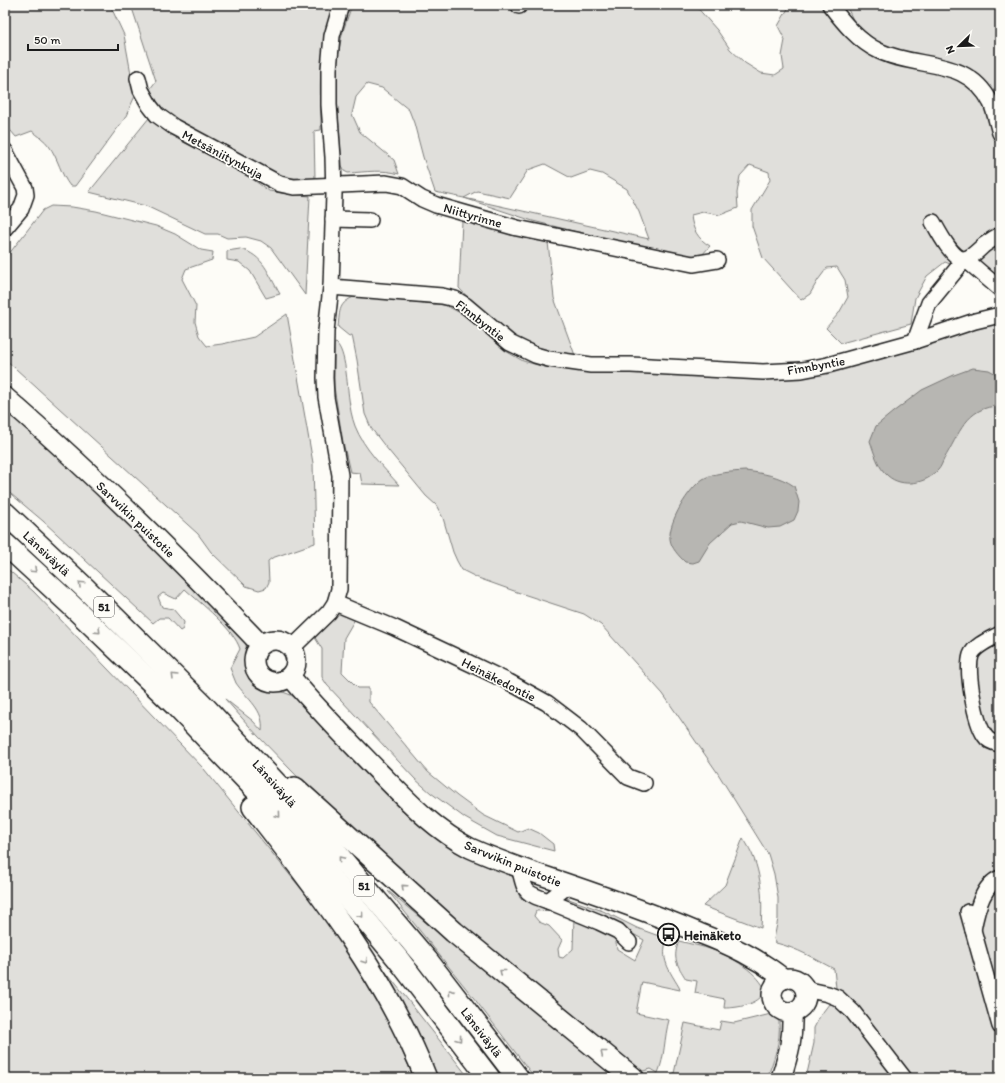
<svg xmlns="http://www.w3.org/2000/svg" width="1005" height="1083" font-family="Itim,sans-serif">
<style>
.green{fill:#e0dfdb;stroke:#7e7e7c;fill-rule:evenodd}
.water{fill:#b7b6b2;stroke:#797876}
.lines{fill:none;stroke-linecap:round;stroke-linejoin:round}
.minor-casing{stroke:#1c1c1c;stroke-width:18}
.major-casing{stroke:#1c1c1c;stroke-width:22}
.highway-casing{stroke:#1c1c1c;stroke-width:24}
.minor{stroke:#fdfcf7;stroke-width:15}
.major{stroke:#fdfcf7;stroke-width:19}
.highway{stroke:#fdfcf7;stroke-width:21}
.oneway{stroke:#989794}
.labels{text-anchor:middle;stroke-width:3.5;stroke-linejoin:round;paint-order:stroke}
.shield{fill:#fdfcf7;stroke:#605f5e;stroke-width:1}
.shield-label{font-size:12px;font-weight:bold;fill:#1c1c1c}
.street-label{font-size:13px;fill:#1c1c1c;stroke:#fdfcf7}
.poi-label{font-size:13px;font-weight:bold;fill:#1c1c1c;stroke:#fdfcf7;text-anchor:start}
</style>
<rect width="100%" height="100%" fill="#fdfcf7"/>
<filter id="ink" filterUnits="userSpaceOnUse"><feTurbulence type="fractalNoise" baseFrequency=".025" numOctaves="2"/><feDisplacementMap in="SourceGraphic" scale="8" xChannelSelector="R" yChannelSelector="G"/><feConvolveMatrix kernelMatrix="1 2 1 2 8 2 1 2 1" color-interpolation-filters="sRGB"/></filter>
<g filter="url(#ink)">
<!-- green -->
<g class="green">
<path d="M 5,5 L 110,5 L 124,35 L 135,96 L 125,118 L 75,186 L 70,186 C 61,175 58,158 49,146 C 45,140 37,135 32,131 L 16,137 L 5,124 Z"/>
<path d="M 131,5 L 333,5 C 328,22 324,39 322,56 C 319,81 321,106 321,130 L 314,131 L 315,179 L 291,178 L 274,172 L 172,119 L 156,100 L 150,89 L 156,81 Z"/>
<path d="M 352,5 L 695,5 L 717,30 L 730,49 L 745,63 L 761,73 L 775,75 L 784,69 L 782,56 L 785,40 L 778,26 L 790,5 L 824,5 L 866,51 L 963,80 L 980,95 L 989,111 L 1000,148 L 1000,295 L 983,277 L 945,262 L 927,276 L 915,298 L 911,324 L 841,343 L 826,328 L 839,313 L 848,297 L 845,280 L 837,267 L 827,268 L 818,280 L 810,294 L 801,300 L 763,258 L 752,226 L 752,210 L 770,180 L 769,172 L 750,165 L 740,176 L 737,193 L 738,208 L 720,215 L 703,212 L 691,215 C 692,229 698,239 710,246 L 701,256 L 693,258 L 645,249 L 533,221 L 464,198 L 435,192 L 423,157 L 414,123 L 409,110 L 382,88 L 367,84 L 356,97 L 352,114 L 360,132 L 394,160 L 399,174 C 383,169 366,172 348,173 L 344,171 L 342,165 C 339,124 332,72 343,31 C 346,22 349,14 352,5 ZM 545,164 L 571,178 L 590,171 L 602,174 L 627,189 L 639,212 L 649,239 L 464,198 L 477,191 L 510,198 L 528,170 Z"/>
<polygon points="846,5 1000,5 1000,115 984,84 897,54 883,46 855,24"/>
<polygon points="149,118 154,119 182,141 248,176 269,191 287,194 310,196 305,295 271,248 261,241 246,237 227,238 218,234 205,234 146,206 89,192"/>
<polygon points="51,206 72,207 96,211 156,226 175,234 201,250 213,252 212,260 186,269 182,279 196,306 195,322 199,336 207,346 222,344 254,337 287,314 313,463 315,543 272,558 268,561 269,582 266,588 259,590 246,586 211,552 198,534 5,359 5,259 43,210"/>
<polygon points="462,221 548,242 554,298 576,358 530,347 502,329 475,305 459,288"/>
<path d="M 240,249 C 264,255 268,274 280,294 L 266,298 L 250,271 L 239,262 L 227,260 L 227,251 Z"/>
<path d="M 356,296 L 445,305 L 466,316 L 504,350 L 523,361 L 545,367 L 578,371 L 640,372 L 765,379 L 822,372 L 890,356 L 1000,321 L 1000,1078 L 910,1078 L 852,1001 L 836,988 L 834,969 C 815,959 797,948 776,943 L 774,939 L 778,919 L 778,898 L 774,874 L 768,854 L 717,772 L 663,694 L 601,625 L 584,614 L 517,592 L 478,578 L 462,570 L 457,561 L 453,552 L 443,518 L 436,505 L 426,496 L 384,445 L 371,428 L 365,414 L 357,360 L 352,335 L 349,336 L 338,327 C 340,310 338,303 356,296 Z"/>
<path d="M 336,343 C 346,351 347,385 349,399 C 350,408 352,418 355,426 C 364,449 383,467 399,485 L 362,484 L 360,473 L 350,472 L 343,442 L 334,387 L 334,344 Z"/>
<path d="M 5,414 L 25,425 L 76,471 L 239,633 L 246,644 L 248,670 L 251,677 L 260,687 L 280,691 L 291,695 L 300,701 L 331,732 L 510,872 L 516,883 L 520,898 L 555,910 L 536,911 L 534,916 L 539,922 L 549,926 L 562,940 L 558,949 L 559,957 L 563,958 L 573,949 L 574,917 L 615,937 L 617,949 L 635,960 L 644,940 L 600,916 L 562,900 L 566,898 L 603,911 L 637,928 L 667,939 C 660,959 669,970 679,987 L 680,990 L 642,982 L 636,1013 L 669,1020 C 664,1038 665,1057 658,1073 L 651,1069 L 643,1071 L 600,1041 L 438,911 L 323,803 L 258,736 L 225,699 L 253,721 L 262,731 C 265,710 247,699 236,683 C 234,678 232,673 230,668 L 240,649 C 234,629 200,603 185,589 L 176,599 L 163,593 L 158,597 L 162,607 L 173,609 L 184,622 L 183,629 L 180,631 L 168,618 L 159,618 L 153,623 L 43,521 L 5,489 Z"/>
<polygon points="5,567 33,591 204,769 341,938 388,1019 414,1078 5,1078"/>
<polygon points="339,613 355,619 344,638 342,672 358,688 369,688 369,702 428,772 457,796 483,815 518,832 528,828 539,833 553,844 554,851 497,836 465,818 431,793 415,779 327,685 322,677 322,649 314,636 335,615"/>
<path d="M 743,838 C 762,865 763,896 761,928 L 703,906 L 725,885 Z"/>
<polygon points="388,891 424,921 620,1078 535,1078 473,997"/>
<path d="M 679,941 C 690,944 702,946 713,950 C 728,954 762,975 765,991 C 759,1005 737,1008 724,1008 L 725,999 L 695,993 L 697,981 L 686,979 C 677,964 672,959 679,941 Z"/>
<polygon points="382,967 469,1078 437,1078 433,1068"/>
<path d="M 829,1004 L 834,1004 C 856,1020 879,1055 894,1078 L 806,1078 L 814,1043 L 814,1028 L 820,1016 Z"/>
<path d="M 771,1014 L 779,1021 C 781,1042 774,1059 767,1078 L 673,1078 L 685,1023 L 719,1030 L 721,1021 L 734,1023 Z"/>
</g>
<!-- water -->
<g class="water">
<path d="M 973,368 L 989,370 L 1000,376 L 1000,406 C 966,406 959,435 944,459 C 942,463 941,467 938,470 C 926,484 902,488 888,476 C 878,468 874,452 870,441 L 876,426 L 893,412 L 922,390 L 954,375 Z"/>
<path d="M 745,471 C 762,473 780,476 794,486 L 799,502 L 798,511 L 794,520 L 780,527 L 768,528 L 741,521 L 732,523 L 710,543 L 699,561 L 693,563 L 685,562 C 679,556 671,548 670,539 C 668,522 689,488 703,479 C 715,472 732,472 745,471 Z"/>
</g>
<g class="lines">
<defs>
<g id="minor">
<path d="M 830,5 C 843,22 859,42 879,51 C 919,70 967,56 991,103 C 995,112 997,123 1000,133"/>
<polyline points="519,6 519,5"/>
<polyline points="138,78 141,90 150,106 157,115 174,127 280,184 294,187 386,183 402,186 422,199 436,205 517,228 693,264 717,260"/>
<polyline points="5,151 25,188 26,195 21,209 5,228"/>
<polyline points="333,219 370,220"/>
<path d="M 933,222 C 938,231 953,260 964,259 C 973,258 980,247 987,243 C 991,240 996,237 1000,235"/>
<polyline points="331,287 442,296 455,299 465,305 510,343 535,355 549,359 591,365 631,365 763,372 802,370 828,365 915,341 975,321 1000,315"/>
<polyline points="915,341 929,303 965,259 1000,289"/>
<polyline points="335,603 395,628 463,660 509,682 547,703 581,729 628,777 644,783"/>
<path d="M 1000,634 C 991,639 975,645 971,655 C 966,671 975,722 985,736 C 988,741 994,743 1000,744"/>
<polyline points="292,648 329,612 335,603 339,589 340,475 326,397 325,378 326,331 331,287 334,194 333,157 329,105 329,69 332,36 341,5"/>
<path d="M 519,867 C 526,893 523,892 548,901 L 569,885"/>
<polyline points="548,901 599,922 618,931 629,942"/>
<path d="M 968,912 L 973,930 C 976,913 982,885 1000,878"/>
<polyline points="973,930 1000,1026"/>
<polyline points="805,989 828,994 838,998 853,1012 904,1078"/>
</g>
<g id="major">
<path d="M 5,397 C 95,475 179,559 261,645"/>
<circle cx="275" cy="661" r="21"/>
<path d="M 290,676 C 317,709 347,739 376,769 C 405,798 433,829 470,848 C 492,858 515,866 538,874 C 592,892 647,911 699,933 C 730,945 758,958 784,979"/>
<circle cx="789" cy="995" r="17"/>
<path d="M 781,1078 C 789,1053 793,1039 792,1012"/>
</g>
<g id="highway">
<polyline points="5,513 86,589 201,703 289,797 427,960 518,1078"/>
<polyline points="5,544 70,604 175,705 273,808 398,959 489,1078"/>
<polyline points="295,788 454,932 633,1078"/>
<path d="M 253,807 C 319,891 387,978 426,1078"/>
</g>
</defs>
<!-- minor casing -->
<use href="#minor" class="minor-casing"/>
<!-- major casing -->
<use href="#major" class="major-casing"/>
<!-- highway casing -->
<use href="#highway" class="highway-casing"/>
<!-- minor -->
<use href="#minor" class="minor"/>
<!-- major -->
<use href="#major" class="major"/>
<!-- highway -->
<use href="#highway" class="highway"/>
</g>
<!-- one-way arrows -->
<defs><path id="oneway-chevron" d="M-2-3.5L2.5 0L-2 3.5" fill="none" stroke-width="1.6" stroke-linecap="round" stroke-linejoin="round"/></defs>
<g class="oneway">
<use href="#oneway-chevron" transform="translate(34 570) rotate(43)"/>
<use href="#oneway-chevron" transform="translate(81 584) rotate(-137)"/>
<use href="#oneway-chevron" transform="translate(98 631) rotate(44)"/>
<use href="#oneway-chevron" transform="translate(174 676) rotate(-135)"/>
<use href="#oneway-chevron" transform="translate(278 815) rotate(50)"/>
<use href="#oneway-chevron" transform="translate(341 859) rotate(-130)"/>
<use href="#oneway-chevron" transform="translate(404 887) rotate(-138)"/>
<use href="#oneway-chevron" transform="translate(361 915) rotate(50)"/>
<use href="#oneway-chevron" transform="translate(365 961) rotate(57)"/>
<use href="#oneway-chevron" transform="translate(502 972) rotate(-141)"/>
<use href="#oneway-chevron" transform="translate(451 992) rotate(-128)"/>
<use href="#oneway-chevron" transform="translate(459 1039) rotate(53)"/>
<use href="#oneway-chevron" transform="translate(603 1053) rotate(-141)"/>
</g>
</g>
<!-- icons -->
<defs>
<symbol id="bus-ring" viewBox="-11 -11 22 22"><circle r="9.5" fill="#fdfcf7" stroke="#1c1c1c" stroke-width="1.5"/><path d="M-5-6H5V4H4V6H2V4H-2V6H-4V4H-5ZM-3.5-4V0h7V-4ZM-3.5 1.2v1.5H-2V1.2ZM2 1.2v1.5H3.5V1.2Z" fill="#1c1c1c"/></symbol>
</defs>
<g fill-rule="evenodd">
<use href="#bus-ring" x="656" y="922" width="25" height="25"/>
</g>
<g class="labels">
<!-- shield labels -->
<g class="shield">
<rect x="94" y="597" width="20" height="20" rx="3"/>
<rect x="354" y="876" width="20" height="20" rx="3"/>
</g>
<g class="shield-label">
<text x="104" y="611">51</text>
<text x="364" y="890">51</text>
</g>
<!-- street labels -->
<g class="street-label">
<text transform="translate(223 154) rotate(28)" y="5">Metsäniitynkuja</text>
<text transform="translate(473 215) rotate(16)" y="5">Niittyrinne</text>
<text transform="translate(481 320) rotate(38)" y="5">Finnbyntie</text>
<text transform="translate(816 365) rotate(-10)" y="5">Finnbyntie</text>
<text transform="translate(136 519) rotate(44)" y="5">Sarvvikin puistotie</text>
<text transform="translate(47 553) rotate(43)" y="5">Länsiväylä</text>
<text transform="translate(499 679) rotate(27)" y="5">Heinäkedontie</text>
<text transform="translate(275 783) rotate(48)" y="5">Länsiväylä</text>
<text transform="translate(513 863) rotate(22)" y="5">Sarvvikin puistotie</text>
<text transform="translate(482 1032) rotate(52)" y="5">Länsiväylä</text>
</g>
<!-- poi labels -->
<g class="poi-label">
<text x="684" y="940">Heinäketo</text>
</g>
</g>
<!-- margin -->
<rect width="1005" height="1083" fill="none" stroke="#fdfcf7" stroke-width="20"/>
<rect x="10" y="10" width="985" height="1063" fill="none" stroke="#1c1c1c" stroke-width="1.5" filter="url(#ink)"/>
<!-- north arrow -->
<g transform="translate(959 46) rotate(247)" stroke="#fdfcf7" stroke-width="3" paint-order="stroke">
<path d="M0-3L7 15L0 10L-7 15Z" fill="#1c1c1c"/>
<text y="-6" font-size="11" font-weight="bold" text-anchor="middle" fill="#1c1c1c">N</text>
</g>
<!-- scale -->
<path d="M28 44v6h90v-6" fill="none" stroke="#1c1c1c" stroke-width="2"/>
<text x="34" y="44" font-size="12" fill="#1c1c1c" stroke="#fdfcf7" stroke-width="3" paint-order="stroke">50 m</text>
</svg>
